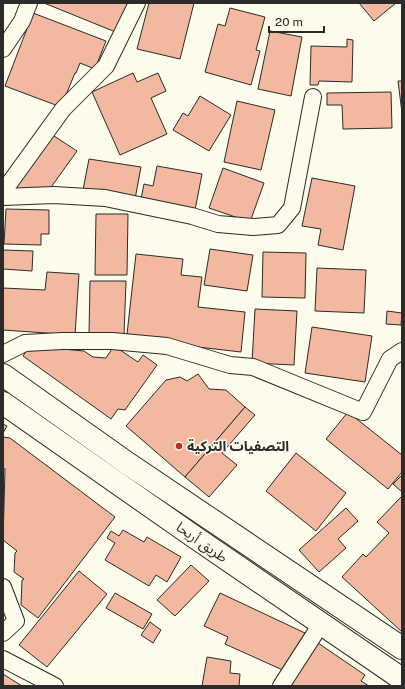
<svg xmlns="http://www.w3.org/2000/svg" width="405" height="689" font-family="'Public Sans','Noto Sans Arabic',sans-serif">
<style>
.building{fill:#f2b8a0;stroke:#2b2b2b}
.lines{fill:none;stroke-linecap:round;stroke-linejoin:round}
.street-casing{stroke:#2b2b2b;stroke-width:18}
.secondary-casing{stroke:#2b2b2b;stroke-width:24}
.street{stroke:#fdfbea;stroke-width:16}
.secondary{stroke:#fdfbea;stroke-width:22}
.poi-dot{fill:#c62828;stroke:#fdfbea;stroke-width:1.5}
.labels{text-anchor:middle;stroke-width:3;stroke-linejoin:round;paint-order:stroke}
.poi-label{font-size:14px;font-weight:bold;fill:#2b2b2b;stroke:#fdfbea;text-anchor:start}
.street-label{font-size:14px;fill:#2b2b2b;stroke:#fdfbea}
</style>
<rect width="100%" height="100%" fill="#fdfbea"/>
<!-- building -->
<g class="building">
<polygon points="44,3 130,3 118,33"/>
<polygon points="149,3 194,3 180,59 137,49"/>
<polygon points="359,3 396,3 374,21"/>
<polygon points="230,8 265,17 256,50 260,51 251,85 205,72 218,24 225,26"/>
<polygon points="33,13 106,41 95,69 80,63 76,73 75,73 61,107 5,86"/>
<polygon points="270,31 302,37 291,96 258,89"/>
<polygon points="347,39 353,40 352,82 319,81 318,85 310,85 311,46 347,47"/>
<polygon points="133,73 137,82 158,73 166,91 151,98 167,134 120,155 92,92"/>
<polygon points="398,81 402,81 402,113"/>
<polygon points="391,92 392,128 343,129 342,105 327,105 327,93"/>
<polygon points="200,96 231,115 209,151 173,130 183,113 188,116"/>
<polygon points="237,101 275,110 261,170 224,162"/>
<polygon points="51,134 77,151 49,190 14,190"/>
<polygon points="89,159 141,167 135,199 83,190"/>
<polygon points="157,166 202,174 195,210 141,199 144,184 153,186"/>
<polygon points="223,168 264,183 250,222 209,208"/>
<polygon points="312,178 355,186 343,250 318,245 321,229 302,226"/>
<polygon points="6,209 49,210 49,234 41,234 41,245 4,244"/>
<polygon points="96,214 128,214 127,275 95,275"/>
<polygon points="210,249 253,255 247,291 204,285"/>
<polygon points="3,250 33,251 32,271 3,269"/>
<polygon points="263,252 306,253 305,298 262,297"/>
<polygon points="136,254 183,259 181,275 202,277 198,307 245,312 241,352 189,346 189,344 149,339 127,334"/>
<polygon points="317,268 366,270 364,313 315,311"/>
<polygon points="47,272 79,274 75,335 3,330 3,288 45,290"/>
<polygon points="90,281 126,281 124,335 89,334"/>
<polygon points="255,309 297,311 294,365 252,363"/>
<polygon points="387,311 402,313 401,325 386,324"/>
<polygon points="312,327 372,336 365,382 305,373"/>
<polygon points="30,346 84,351 93,357 106,358 114,346 138,362 143,355 157,365 125,410 118,409 111,419 23,356"/>
<polygon points="198,374 209,389 226,390 245,407 185,477 126,426 166,380 180,377 187,381"/>
<polygon points="245,407 255,415 222,453 237,465 209,497 185,477"/>
<polygon points="348,412 402,455 402,472 388,489 326,439"/>
<polygon points="3,424 7,426 3,433"/>
<polygon points="3,437 10,438 115,517 38,618 21,605 22,580 24,579 14,572 15,553 17,551 3,540 5,469 3,468"/>
<polygon points="296,453 346,493 316,531 266,491"/>
<polygon points="402,475 402,492 393,484"/>
<polygon points="401,497 402,498 402,632 342,577 363,554 366,557 389,533 377,522"/>
<polygon points="346,508 358,521 338,539 346,548 319,572 299,550"/>
<polygon points="123,530 144,542 147,537 181,557 167,582 156,575 149,586 105,560 115,543 107,538 111,531 119,536"/>
<polygon points="191,565 209,581 175,616 157,600"/>
<polygon points="79,571 107,594 47,667 19,645"/>
<polygon points="115,593 152,614 143,629 106,608"/>
<polygon points="220,593 305,633 287,672 225,644 228,637 204,626"/>
<polygon points="150,622 161,630 153,643 141,635"/>
<polygon points="318,643 365,675 361,681 369,686 288,686"/>
<polygon points="207,657 231,661 230,673 240,674 239,686 202,686"/>
<polygon points="3,674 22,686 3,686"/>
</g>
<g class="lines">
<defs>
<g id="street">
<polyline points="3,49 22,21 29,3"/>
<polyline points="3,192 63,109 106,66 137,3"/>
<polyline points="3,197 54,195 105,198 192,216 218,224 253,227 278,225 292,208 313,97"/>
<polyline points="3,354 25,343 62,341 112,341 167,346 230,365 253,367 363,412 390,359 402,351"/>
<polyline points="3,587 16,621 3,633"/>
<polyline points="3,659 55,686"/>
<polyline points="281,686 321,624"/>
</g>
<g id="secondary">
<polyline points="3,375 127,463 402,648"/>
<polyline points="3,403 193,536 402,679"/>
</g>
</defs>
<!-- street casing -->
<use href="#street" class="street-casing"/>
<!-- secondary casing -->
<use href="#secondary" class="secondary-casing"/>
<!-- street -->
<use href="#street" class="street"/>
<!-- secondary -->
<use href="#secondary" class="secondary"/>
</g>
<!-- markers -->
<circle class="poi-dot" cx="179" cy="446" r="4"/>
<g class="labels">
<!-- poi labels -->
<g class="poi-label">
<text x="187" y="451">التصفيات التركية</text>
</g>
<!-- street labels -->
<g class="street-label">
<text transform="translate(202 542) rotate(35)" y="5">طريق أريحا</text>
</g>
</g>
<!-- border -->
<rect width="405" height="689" fill="none" stroke="#2b2b2b" stroke-width="8"/>
<!-- scale -->
<path d="M269 26v6h55v-6" fill="none" stroke="#2b2b2b" stroke-width="2"/>
<text x="275" y="26" font-size="12" fill="#2b2b2b" stroke="#fdfbea" stroke-width="3" paint-order="stroke">20 m</text>
</svg>
